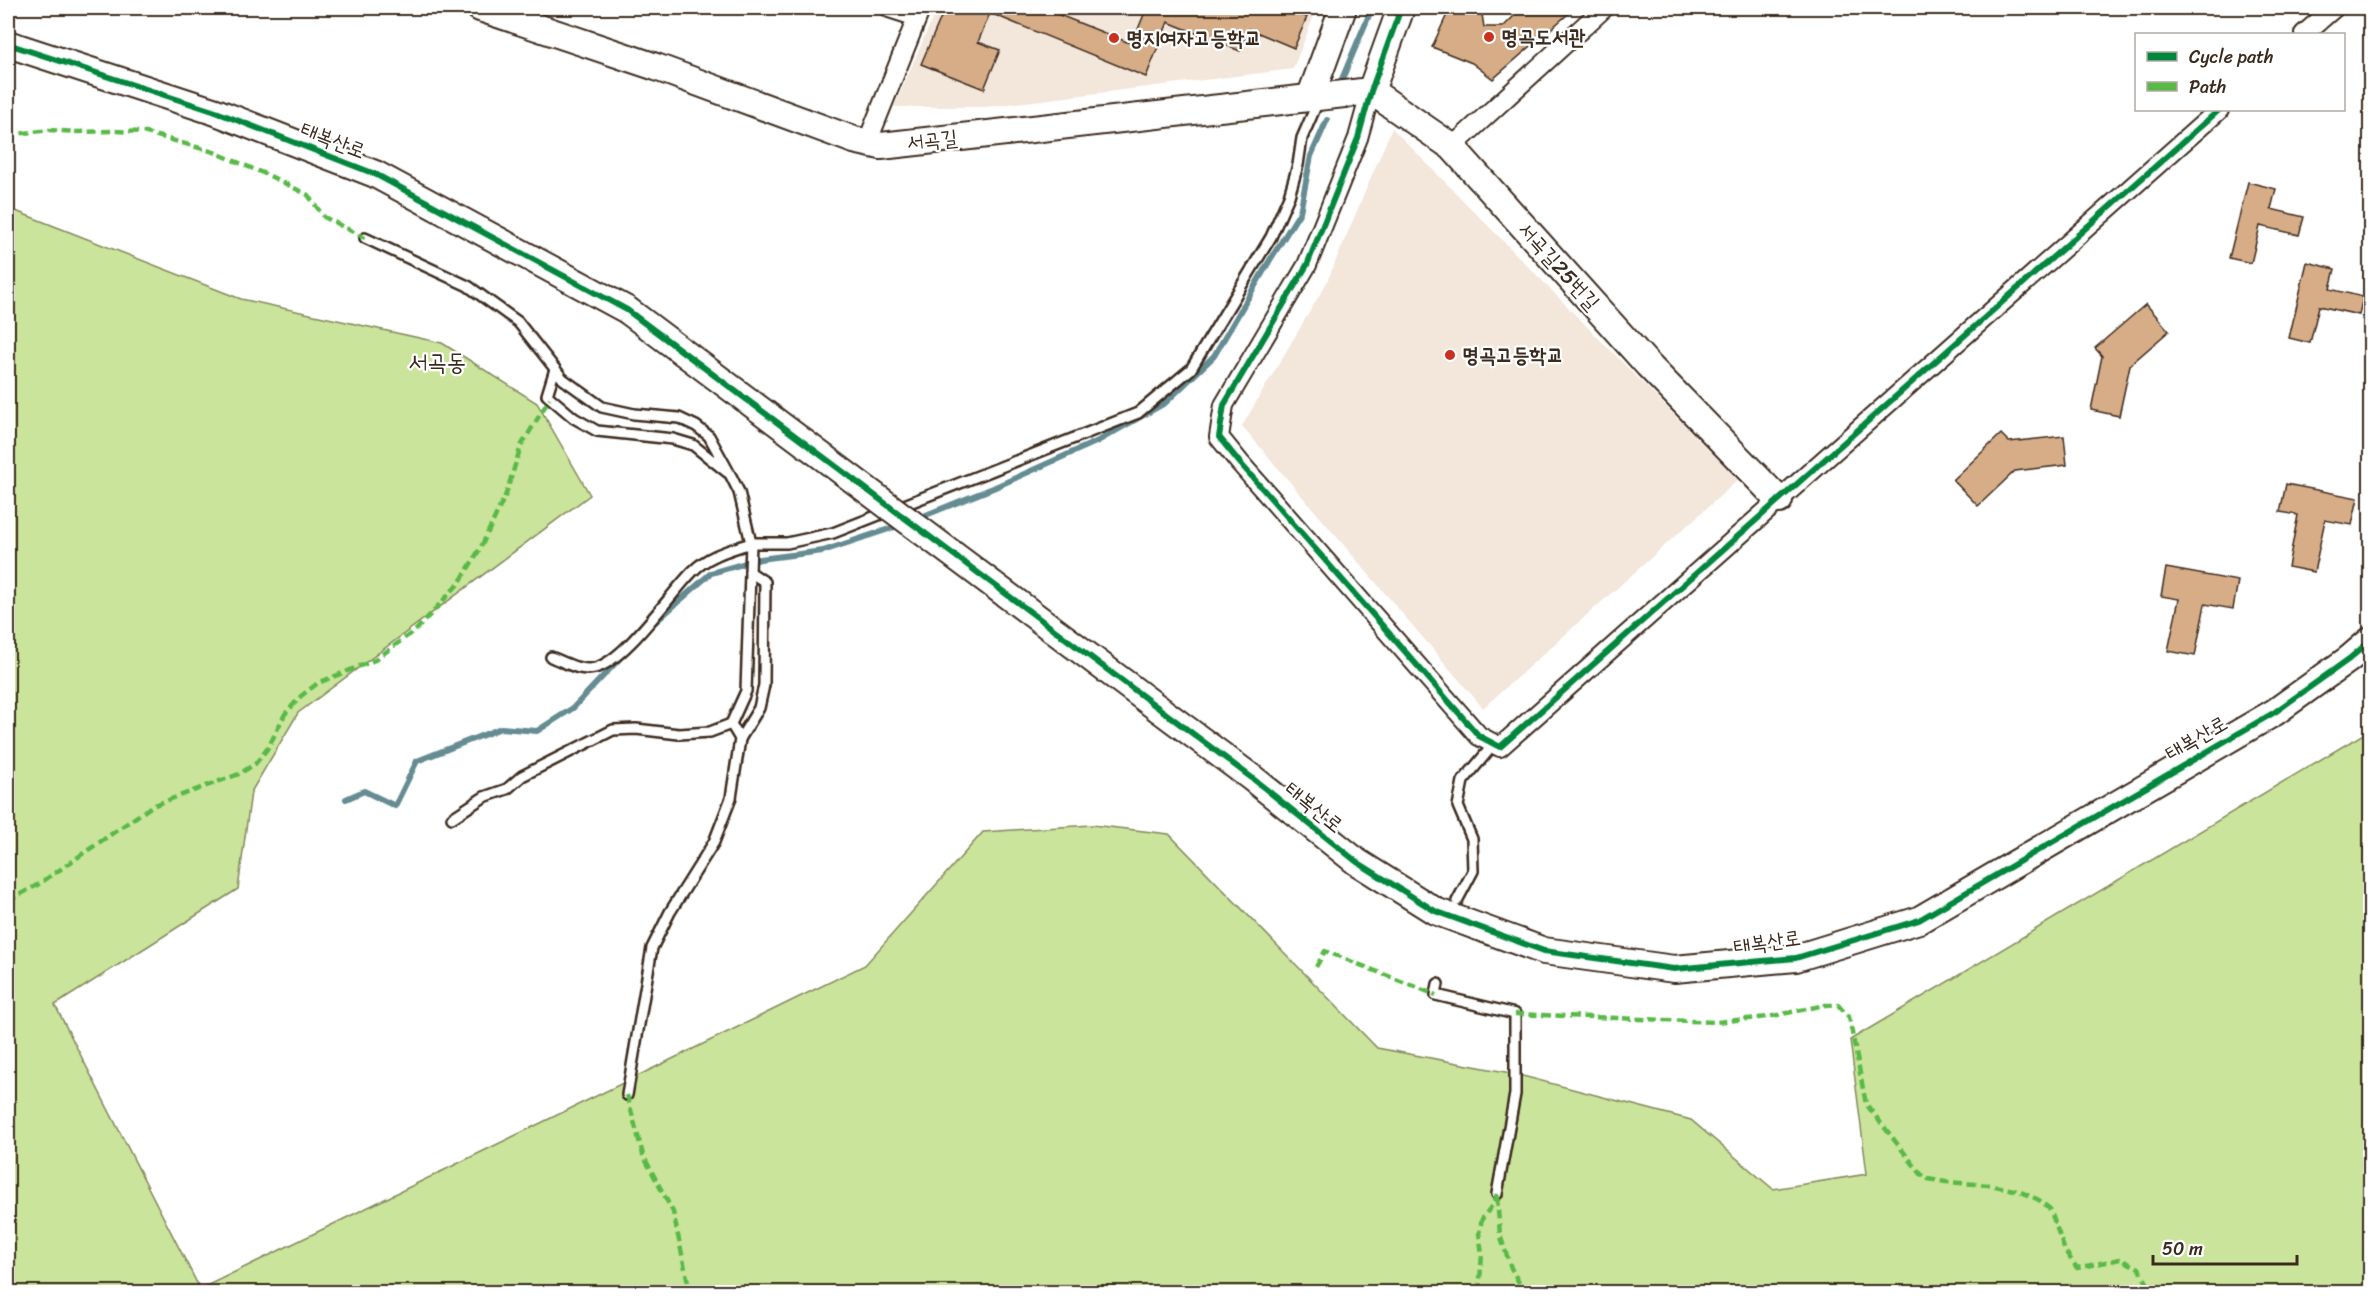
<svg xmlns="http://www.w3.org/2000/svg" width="2378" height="1300" font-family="Sriracha,'Poor Story',sans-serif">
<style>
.built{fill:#f3e6db}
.green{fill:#cae49b;stroke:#82875c;stroke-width:1.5}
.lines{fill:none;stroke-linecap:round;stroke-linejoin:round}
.stream{stroke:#658c92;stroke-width:6}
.building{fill:#d6ad87;stroke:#3b2a1e;stroke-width:1.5}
.lane-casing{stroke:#3b2a1e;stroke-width:14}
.street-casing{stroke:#3b2a1e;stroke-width:22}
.secondary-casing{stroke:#3b2a1e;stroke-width:30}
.lane{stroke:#fff;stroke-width:9}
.street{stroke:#fff;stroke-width:18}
.secondary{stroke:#fff;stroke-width:26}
.secondary-bridge-casing{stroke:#3b2a1e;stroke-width:30;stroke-linecap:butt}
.secondary-bridge{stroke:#fff;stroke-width:26}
.quiet{stroke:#58b947;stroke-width:4.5;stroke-dasharray:9 4.5;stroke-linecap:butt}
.cycleway-casing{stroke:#fff;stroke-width:10}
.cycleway{stroke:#00873e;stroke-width:6}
.poi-dot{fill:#c8321e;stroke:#fff;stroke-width:2}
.labels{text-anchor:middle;stroke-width:4.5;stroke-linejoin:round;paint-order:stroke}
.poi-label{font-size:21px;font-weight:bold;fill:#3b2a1e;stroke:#fff;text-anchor:start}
.street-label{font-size:21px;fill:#3b2a1e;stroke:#fff}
.quarter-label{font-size:24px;fill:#3b2a1e;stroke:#fff}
</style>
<rect width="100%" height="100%" fill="#fff"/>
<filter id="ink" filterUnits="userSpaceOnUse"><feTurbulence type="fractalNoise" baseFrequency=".0167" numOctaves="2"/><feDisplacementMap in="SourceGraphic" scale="12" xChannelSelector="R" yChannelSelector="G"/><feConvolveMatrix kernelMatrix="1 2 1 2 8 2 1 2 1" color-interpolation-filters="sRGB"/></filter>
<g filter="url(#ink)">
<!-- built -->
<g class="built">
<polygon points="937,8 1317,8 1293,69 985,107 894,107"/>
<polygon points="1392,128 1738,480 1483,708 1242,426 1326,284"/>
</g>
<!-- green -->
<polygon class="green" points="8,208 241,299 442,343 537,403 590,495 298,713 251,792 238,889 55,1005 200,1289 865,965 983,832 1092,825 1169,834 1377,1048 1511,1073 1691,1120 1773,1189 1867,1174 1850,1040 2370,730 2370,1292 8,1292"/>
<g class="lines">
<!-- stream -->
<g class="stream">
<polyline points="1342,79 1372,8"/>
<polyline points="916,519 993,488 1098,441 1165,403 1214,356 1270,260 1300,212 1311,156 1327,120"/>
<polyline points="652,625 711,573 760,559 823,551 901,525"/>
<polyline points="346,799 364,791 395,806 417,761 501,728 537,731 573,708 624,654"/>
</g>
</g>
<!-- building -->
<g class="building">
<polygon points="945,8 1042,8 1132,44 1145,12 1135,8 1283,8 1307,17 1294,48 1249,29 1240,51 1168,22 1146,77 990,13 978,42 1000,50 984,89 921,64"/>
<polygon points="1450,8 1481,8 1484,27 1503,27 1522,8 1575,8 1493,79 1472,63 1432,47"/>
<polygon points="2248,182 2276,189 2271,209 2304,217 2299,235 2260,226 2251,263 2229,258"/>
<polygon points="2307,262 2335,269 2330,289 2363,297 2359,315 2319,306 2310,343 2289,338"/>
<polygon points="2146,304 2169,331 2130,365 2119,416 2091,410 2102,356 2095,348"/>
<polygon points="2001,434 2009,442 2064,436 2067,465 2015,471 1978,506 1953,480"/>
<polygon points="2286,484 2358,498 2352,525 2325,520 2314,572 2288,567 2298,515 2280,512"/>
<polygon points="2166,568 2238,581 2233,609 2205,604 2195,656 2168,651 2179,599 2161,596"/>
</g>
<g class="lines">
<defs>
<g id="lane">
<path d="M 365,238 L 468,286 L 518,322 L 563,379 L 602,407 L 634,414 L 679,418 L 696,426 L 709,436 L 731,476 L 739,492 L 751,543 C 730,550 709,555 693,571 C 669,595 626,660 595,668 C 580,672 564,662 551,657"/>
<polyline points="555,369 547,395 574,418 597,431 673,439 693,445 727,472"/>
<polyline points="740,739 759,708 764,685 765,582 750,572"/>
<polyline points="452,818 484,797 507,789 522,776 613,730 636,729 679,734 710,732 731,724"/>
<polyline points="1457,901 1473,871 1472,839 1458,806 1463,781 1494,744"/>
<polyline points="1438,984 1436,995 1515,1014 1515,1094 1497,1194"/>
<polyline points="627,1095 652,948 670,912 714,842 731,798 740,739 731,724 746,691 751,543 787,543 833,533 1138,413 1191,369 1271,237 1289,196 1298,165 1302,138 1319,99"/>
</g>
<g id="street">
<polyline points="889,8 917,17"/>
<polyline points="2304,34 2334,8"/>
<polyline points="1371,91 1358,138 1307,265 1224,405 1219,437 1240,463 1479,736 1500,747 2219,110"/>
<polyline points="867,143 921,8"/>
<polyline points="1452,147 1604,8"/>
</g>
<g id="secondary">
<polyline points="480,8 656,67 854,140 881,146 1371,91 1452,147 1648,365 1779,500"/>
<polyline points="8,44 216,112 375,174 627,310"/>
<polyline points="1371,91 1401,8"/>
<polyline points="1310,98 1343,8"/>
<polyline points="1159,709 1252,778 1357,862 1435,911 1544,951 1674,969 1796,958 1919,920 2275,712 2349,659 2370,641"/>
</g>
</defs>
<!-- lane casing -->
<use href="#lane" class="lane-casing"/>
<!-- street casing -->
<use href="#street" class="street-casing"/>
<!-- secondary casing -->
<use href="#secondary" class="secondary-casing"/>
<!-- lane -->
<use href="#lane" class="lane"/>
<!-- street -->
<use href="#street" class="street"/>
<!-- secondary -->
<use href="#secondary" class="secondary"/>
<defs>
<polyline id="secondary-bridge" points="627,310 1159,709"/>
</defs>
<!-- secondary-bridge casing -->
<use href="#secondary-bridge" class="secondary-bridge-casing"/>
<!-- secondary-bridge -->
<use href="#secondary-bridge" class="secondary-bridge"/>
<!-- quiet -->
<g class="quiet">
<polyline points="8,135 49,130 77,132 112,131 143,132 214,152 272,177 308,195 324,217 365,238"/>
<polyline points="8,901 39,884 152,806 239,774 255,764 268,748 285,714 301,696 318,683 375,660 417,629 460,582 481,547 506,494 521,446 550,398"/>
<polyline points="1316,967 1325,951 1436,995"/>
<polyline points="1515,1014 1716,1022 1768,1017 1825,1005 1838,1005 1849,1017 1866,1104 1921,1174 1928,1179 1946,1182 1990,1185 2019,1191 2039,1200 2050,1209 2065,1251 2077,1268 2120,1259 2139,1268 2152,1292"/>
<polyline points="627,1095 643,1155 673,1212 690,1292"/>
<polyline points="1497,1197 1500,1235 1511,1268 1524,1292"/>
<polyline points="1479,1292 1482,1254 1479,1233 1482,1219 1493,1204 1497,1194"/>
</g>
<defs>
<g id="cycleway">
<polyline points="1401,8 1371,91 1358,138 1307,265 1224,405 1219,437 1240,463 1479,736 1500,747 2219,110"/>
<polyline points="8,44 216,112 375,174 627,310 1252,778 1357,862 1435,911 1544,951 1674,969 1796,958 1919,920 2275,712 2349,659 2370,641"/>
</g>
</defs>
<!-- cycleway casing -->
<use href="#cycleway" class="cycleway-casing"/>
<!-- cycleway -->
<use href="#cycleway" class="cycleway"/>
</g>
</g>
<!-- markers -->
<g class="poi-dot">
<circle cx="1489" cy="37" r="6"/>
<circle cx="1114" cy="38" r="6"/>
<circle cx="1450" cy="355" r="6"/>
</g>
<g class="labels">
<!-- poi labels -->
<g class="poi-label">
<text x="1501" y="44">명곡도서관</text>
<text x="1126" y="45">명지여자고등학교</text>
<text x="1462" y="362">명곡고등학교</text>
</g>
<!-- street labels -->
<g class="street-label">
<text transform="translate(333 140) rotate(21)" y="7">태복산로</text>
<text transform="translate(932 140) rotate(-6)" y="7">서곡길</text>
<text transform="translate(1559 266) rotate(48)" y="7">서곡길25번길</text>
<text transform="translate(2196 738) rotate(-30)" y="7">태복산로</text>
<text transform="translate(1314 807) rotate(39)" y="7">태복산로</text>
<text transform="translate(1767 942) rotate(-8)" y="7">태복산로</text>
</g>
<!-- quarter labels -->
<g class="quarter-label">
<text x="437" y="370">서곡동</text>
</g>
</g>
<!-- margin -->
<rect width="2378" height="1300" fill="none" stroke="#fff" stroke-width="30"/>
<rect x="15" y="15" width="2348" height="1270" fill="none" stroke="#3b2a1e" stroke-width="2" filter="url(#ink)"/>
<!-- legend -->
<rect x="2135" y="33" width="210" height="78" fill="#ffffff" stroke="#b1aaa5" stroke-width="1.5"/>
<rect x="2147" y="52" width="30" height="9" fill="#00873e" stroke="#b1aaa5" stroke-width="1.5"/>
<text x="2189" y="63" font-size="18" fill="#3b2a1e">Cycle path</text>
<rect x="2147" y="82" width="30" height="9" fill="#58b947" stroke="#b1aaa5" stroke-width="1.5"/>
<text x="2189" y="93" font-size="18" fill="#3b2a1e">Path</text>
<!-- scale -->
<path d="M2153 1255v9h144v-9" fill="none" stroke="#3b2a1e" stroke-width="3"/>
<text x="2162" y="1255" font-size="18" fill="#3b2a1e" stroke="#ffffff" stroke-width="4.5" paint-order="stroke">50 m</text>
</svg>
